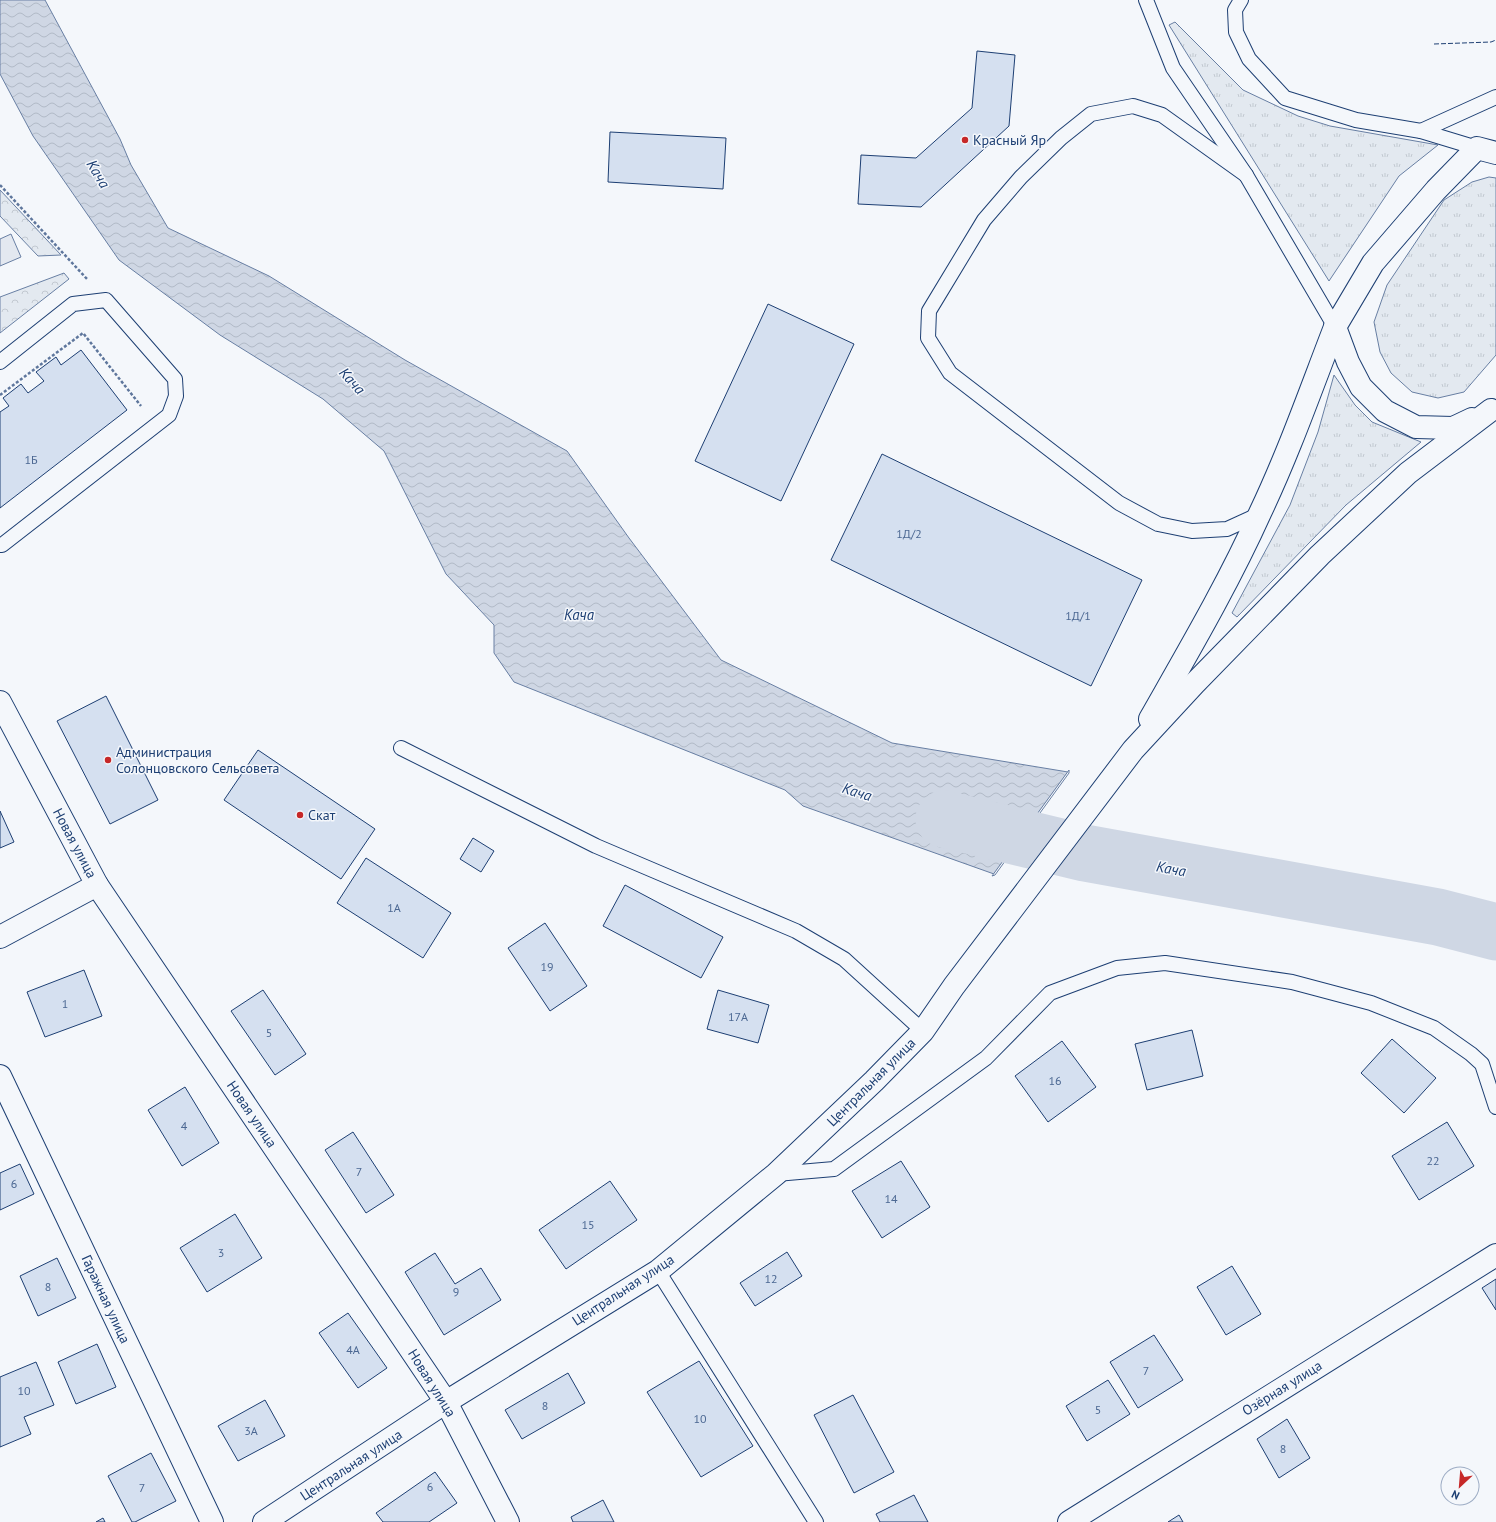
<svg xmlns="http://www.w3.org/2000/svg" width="1496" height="1522" font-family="'PT Sans',sans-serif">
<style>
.grass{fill:url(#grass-tufts);stroke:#687fa3}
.forest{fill:url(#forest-crowns);stroke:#687fa3}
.parking{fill:#e3e8f0;stroke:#687fa3}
.water{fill:url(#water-waves);stroke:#687fa3}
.pier{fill:#f4f7fb;stroke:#687fa3}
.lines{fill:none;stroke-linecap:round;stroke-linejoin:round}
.river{stroke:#cfd7e4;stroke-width:57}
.building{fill:#d5e0f0;stroke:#1d3f73}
.lane-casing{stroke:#1d3f73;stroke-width:16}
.street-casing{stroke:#1d3f73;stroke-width:24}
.secondary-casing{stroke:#1d3f73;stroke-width:24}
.path{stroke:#5e769c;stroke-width:2.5;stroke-dasharray:3 2;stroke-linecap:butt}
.lane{stroke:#f4f7fb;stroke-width:14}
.street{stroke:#f4f7fb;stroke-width:22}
.secondary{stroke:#f4f7fb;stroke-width:22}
.fence{stroke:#1d3f73;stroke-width:1;stroke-dasharray:5 2;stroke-linecap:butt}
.poi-dot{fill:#c62828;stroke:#f4f7fb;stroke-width:1.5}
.labels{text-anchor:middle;stroke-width:3;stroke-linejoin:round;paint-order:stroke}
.number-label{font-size:12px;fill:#4b6792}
.poi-label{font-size:14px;fill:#1d3f73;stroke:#f4f7fb;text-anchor:start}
.street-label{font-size:14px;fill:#1d3f73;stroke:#f4f7fb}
.water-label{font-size:15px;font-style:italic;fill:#1d3f73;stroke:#f4f7fb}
</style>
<defs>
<pattern id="grass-tufts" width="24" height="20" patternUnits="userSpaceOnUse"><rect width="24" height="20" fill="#e3e9f0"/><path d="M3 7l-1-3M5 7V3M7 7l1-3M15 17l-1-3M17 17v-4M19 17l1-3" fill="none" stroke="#c2c9d1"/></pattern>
<pattern id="forest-crowns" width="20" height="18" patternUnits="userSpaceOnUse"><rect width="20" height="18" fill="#e3e9f0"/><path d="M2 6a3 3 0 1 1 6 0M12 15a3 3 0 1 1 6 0" fill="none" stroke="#c2c9d1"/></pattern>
<pattern id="water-waves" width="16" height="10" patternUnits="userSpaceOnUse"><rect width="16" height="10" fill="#cfd7e4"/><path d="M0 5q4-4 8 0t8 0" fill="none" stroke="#b1bac7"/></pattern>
</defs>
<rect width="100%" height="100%" fill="#f4f7fb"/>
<!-- grass -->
<g class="grass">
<polygon points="1175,22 1243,90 1298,116 1330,126 1438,145 1399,176 1329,281 1169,25"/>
<polygon points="1489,177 1496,178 1496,355 1464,392 1438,398 1412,392 1391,373 1380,352 1374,322 1387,285 1444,200 1472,182"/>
<polygon points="1334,375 1355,405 1372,422 1421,442 1346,505 1237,617 1232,613 1290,505 1318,432"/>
</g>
<!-- forest -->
<g class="forest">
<polygon points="0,190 61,255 38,256 0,216"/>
<polygon points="64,273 69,279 0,333 0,297"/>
</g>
<!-- parking -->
<polygon class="parking" points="11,234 21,257 0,266 0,239"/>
<!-- water -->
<polygon class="water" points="0,0 45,0 120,139 131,165 168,228 269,276 405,360 567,451 629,538 721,660 892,743 1068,772 994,874 803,806 785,790 514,682 494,653 494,625 446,574 384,451 323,399 220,335 119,260 33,136 0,74"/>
<!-- pier -->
<polygon class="pier" points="1069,770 1069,773 995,875 992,876"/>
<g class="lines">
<!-- river -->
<polyline class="river" points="944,819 1085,853 1438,917 1496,932"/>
</g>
<!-- building -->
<g class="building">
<polygon points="977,51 1015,55 1009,126 921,207 858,204 861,155 916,158 972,108"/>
<polygon points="610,132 726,138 723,189 608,182"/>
<polygon points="768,304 854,344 781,501 695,461"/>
<polygon points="81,350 127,410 0,508 0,412 9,406 3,398 21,384 28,393 44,381 36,372 56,357 61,365"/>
<polygon points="882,454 1142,580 1091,686 831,560"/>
<polygon points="106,696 158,800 110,824 57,721"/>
<polygon points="258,750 375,829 341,879 224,800"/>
<polygon points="0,811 14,842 0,848"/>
<polygon points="473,838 494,851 481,872 460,859"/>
<polygon points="366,858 451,913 423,958 337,903"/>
<polygon points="625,885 723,937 701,978 603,926"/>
<polygon points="545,923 587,986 550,1011 508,948"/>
<polygon points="84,970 102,1016 45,1037 27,992"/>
<polygon points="263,990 306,1054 275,1075 231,1011"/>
<polygon points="718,990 769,1005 758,1043 707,1029"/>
<polygon points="1192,1030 1203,1076 1147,1090 1135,1044"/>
<polygon points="1392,1039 1436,1078 1404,1113 1361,1073"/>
<polygon points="1062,1041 1096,1087 1048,1122 1015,1076"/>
<polygon points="185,1087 219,1143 182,1166 148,1110"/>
<polygon points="1447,1122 1474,1166 1419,1200 1392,1156"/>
<polygon points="353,1132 394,1195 366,1213 325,1150"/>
<polygon points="901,1161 930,1207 882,1238 852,1191"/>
<polygon points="20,1164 34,1194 0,1210 0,1173"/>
<polygon points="610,1181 637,1220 566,1269 539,1230"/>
<polygon points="235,1214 262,1258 207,1292 180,1248"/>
<polygon points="787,1252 802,1276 755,1306 740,1283"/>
<polygon points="435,1253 455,1284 481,1268 501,1300 444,1335 405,1272"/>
<polygon points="57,1258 76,1298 38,1316 20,1276"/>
<polygon points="1232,1266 1261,1314 1226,1335 1197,1287"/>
<polygon points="1496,1279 1496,1310 1482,1288"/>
<polygon points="348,1313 387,1368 358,1388 319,1333"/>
<polygon points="1154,1335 1183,1380 1138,1408 1110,1362"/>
<polygon points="97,1344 116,1387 76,1404 58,1362"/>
<polygon points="699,1361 753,1446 701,1477 647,1392"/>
<polygon points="36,1362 54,1405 24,1417 31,1434 0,1447 0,1377"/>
<polygon points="568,1373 585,1403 522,1439 505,1410"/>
<polygon points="1108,1380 1130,1414 1087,1441 1066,1406"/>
<polygon points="853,1395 894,1472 854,1493 814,1415"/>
<polygon points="265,1400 285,1436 238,1461 218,1426"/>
<polygon points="1287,1419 1310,1458 1279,1478 1257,1439"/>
<polygon points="151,1453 176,1501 135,1522 132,1522 108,1476"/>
<polygon points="435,1472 457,1503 429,1522 383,1522 376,1513"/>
<polygon points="914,1495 928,1522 880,1522 876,1514"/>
<polygon points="603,1500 614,1522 573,1522 571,1517"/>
<polygon points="1179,1515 1183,1522 1168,1522"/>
<polygon points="103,1518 105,1522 96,1522"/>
</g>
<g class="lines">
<defs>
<g id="lane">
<polyline points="1146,0 1173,68 1246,175 1335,327"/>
<polyline points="1241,0 1235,10 1236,32 1249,59 1285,98 1356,120 1421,131 1477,148"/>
<polyline points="1421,131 1496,97"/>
<polyline points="1246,175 1162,115 1133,106 1091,114 1061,138 1021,177 984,220 929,311 928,338 950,373 1119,503 1158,524 1192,531 1227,529 1260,514"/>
<polyline points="0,362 73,304 106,300 175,379 176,396 169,415 2,545 0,545"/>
<polyline points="401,748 596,846 796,931 844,959 923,1031"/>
<polyline points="776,1174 834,1169 986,1058 1050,993 1117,968 1165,963 1292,982 1371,1003 1434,1028 1471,1054 1482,1064 1496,1107"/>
<polyline points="658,1271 816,1522"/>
</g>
<g id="street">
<polyline points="0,702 97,885 446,1402 508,1522"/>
<polyline points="0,937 97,885"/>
<polyline points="0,1076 212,1522"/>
<polyline points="1069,1522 1496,1255"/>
</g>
<g id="secondary">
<polyline points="1472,419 1453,428 1416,427 1385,411 1361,387 1348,362 1335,327 1373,263 1436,190 1477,148 1496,153"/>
<path d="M 1150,719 C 1188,652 1228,584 1260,513 C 1289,452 1311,389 1335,327"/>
<polyline points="264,1522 446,1402 658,1271 776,1174 874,1081 923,1031 954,986 1133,750 1195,683 1320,555 1408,473 1491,410"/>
</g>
</defs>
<!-- lane casing -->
<use href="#lane" class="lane-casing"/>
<!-- street casing -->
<use href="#street" class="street-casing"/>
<!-- secondary casing -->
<use href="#secondary" class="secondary-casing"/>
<!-- path -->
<g class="path">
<polyline points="0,185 87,279"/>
<polyline points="0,395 83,333 141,406"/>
</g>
<!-- lane -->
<use href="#lane" class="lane"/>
<!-- street -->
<use href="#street" class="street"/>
<!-- secondary -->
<use href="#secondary" class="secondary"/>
<!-- fence -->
<polyline class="fence" points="1434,44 1491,42 1496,40"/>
</g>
<!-- markers -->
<g class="poi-dot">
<circle cx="965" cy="140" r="4"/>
<circle cx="108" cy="760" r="4"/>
<circle cx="300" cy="815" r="4"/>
</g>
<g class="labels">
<!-- number labels -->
<g class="number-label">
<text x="31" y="464">1Б</text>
<text x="909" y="538">1Д/2</text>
<text x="1078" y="620">1Д/1</text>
<text x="394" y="912">1А</text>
<text x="547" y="971">19</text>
<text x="65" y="1008">1</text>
<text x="738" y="1021">17А</text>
<text x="269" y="1037">5</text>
<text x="1055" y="1085">16</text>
<text x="184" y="1130">4</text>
<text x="1433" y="1165">22</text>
<text x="359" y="1176">7</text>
<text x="14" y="1188">6</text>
<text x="891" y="1203">14</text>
<text x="588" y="1229">15</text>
<text x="221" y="1257">3</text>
<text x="771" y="1283">12</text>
<text x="48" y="1291">8</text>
<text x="456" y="1296">9</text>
<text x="353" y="1354">4А</text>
<text x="1146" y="1375">7</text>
<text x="24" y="1395">10</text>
<text x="545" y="1410">8</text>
<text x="1098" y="1414">5</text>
<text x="700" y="1423">10</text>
<text x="251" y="1435">3А</text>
<text x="1283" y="1453">8</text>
<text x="430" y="1491">6</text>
<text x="142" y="1492">7</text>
</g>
<!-- poi labels -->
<g class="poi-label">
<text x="973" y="145">Красный Яр</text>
<text x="116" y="757">Администрация<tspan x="116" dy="16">Солонцовского Сельсовета</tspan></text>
<text x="308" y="820">Скат</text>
</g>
<!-- street labels -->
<g class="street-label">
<text transform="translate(75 843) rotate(62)" y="5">Новая улица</text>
<text transform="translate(871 1082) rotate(-45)" y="5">Центральная улица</text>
<text transform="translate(252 1114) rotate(56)" y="5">Новая улица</text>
<text transform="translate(623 1290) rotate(-33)" y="5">Центральная улица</text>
<text transform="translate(106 1299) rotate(65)" y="5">Гаражная улица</text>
<text transform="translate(432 1383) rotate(58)" y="5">Новая улица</text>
<text transform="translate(1282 1388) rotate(-32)" y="5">Озёрная улица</text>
<text transform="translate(351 1465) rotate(-33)" y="5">Центральная улица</text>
</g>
<!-- water labels -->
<g class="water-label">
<text transform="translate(98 174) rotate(59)" y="5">Кача</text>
<text transform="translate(352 381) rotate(48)" y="5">Кача</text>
<text x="579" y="620">Кача</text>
<text transform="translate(857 792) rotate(18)" y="5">Кача</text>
<text transform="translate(1171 869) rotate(10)" y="5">Кача</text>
</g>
</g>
<!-- north arrow -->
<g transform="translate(1460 1486) rotate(206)"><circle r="19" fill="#f4f7fb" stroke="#9eadc5"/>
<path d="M0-3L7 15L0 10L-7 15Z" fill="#c62828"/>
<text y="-6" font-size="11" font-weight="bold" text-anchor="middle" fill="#1d3f73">N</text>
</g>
</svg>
